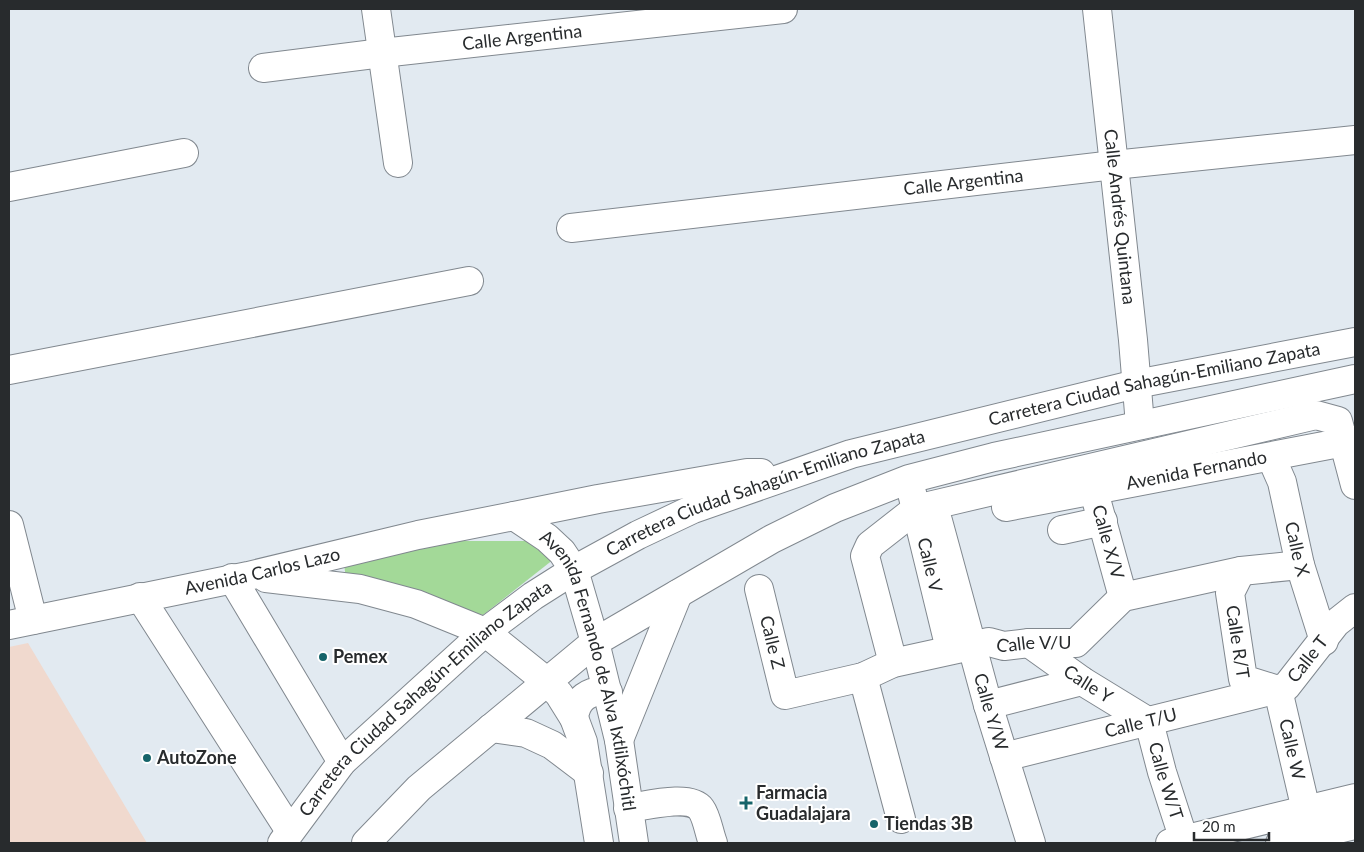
<svg xmlns="http://www.w3.org/2000/svg" width="1364" height="852" font-family="Lato,sans-serif">
<style>
.industrial{fill:#f0d9ce}
.green{fill:#a3d998}
.lines{fill:none;stroke-linecap:round;stroke-linejoin:round}
.minor-casing{stroke:#81888f;stroke-width:30}
.major-casing{stroke:#81888f;stroke-width:30}
.minor{stroke:#fff;stroke-width:28}
.major{stroke:#fff;stroke-width:28}
.poi-dot{fill:#16646a;stroke:#fff;stroke-width:2}
.labels{text-anchor:middle;stroke-width:4;stroke-linejoin:round;paint-order:stroke}
.street-label{font-size:18px;fill:#282b2d;stroke:#fff}
.poi-label{font-size:18px;font-weight:bold;fill:#282b2d;stroke:#fff;text-anchor:start}
</style>
<rect width="100%" height="100%" fill="#e2eaf1"/>
<!-- industrial -->
<polygon class="industrial" points="28,643 147,843 9,843 9,647"/>
<!-- green -->
<polygon class="green" points="441,541 528,541 554,559 483,615 346,579 344,564"/>
<g class="lines">
<defs>
<g id="minor">
<polyline points="376,9 398,163"/>
<path id="s1" d="M 1097,9 L 1133,340 L 1140,425"/>
<path id="s2" d="M 263,68 L 382,53 L 783,9"/>
<polyline points="9,187 184,153"/>
<path id="s3" d="M 571,228 L 1114,165 L 1355,140"/>
<polyline points="9,370 469,281"/>
<path id="s4" d="M 1271,457 L 1282,482 L 1300,565 L 1324,641"/>
<path id="s5" d="M 1093,488 L 1123,597"/>
<path id="s6" d="M 912,493 L 950,649"/>
<path id="s7" d="M 1006,507 L 1355,440"/>
<path id="s8" d="M 938,521 L 988,705 L 1031,843"/>
<polyline points="9,525 33,620"/>
<polyline points="1062,530 1103,521"/>
<path id="s9" d="M 1241,571 L 1230,593 L 1243,679 L 1278,690"/>
<polyline points="232,578 342,762"/>
<polyline points="266,578 360,589 416,604 485,632 546,681 559,694 574,718 583,742 599,843"/>
<path id="s10" d="M 759,589 L 785,695 L 863,677 L 893,663 L 989,642 L 1004,646 L 1029,643 L 1076,643 L 1123,597 L 1241,571 L 1300,565"/>
<polyline points="140,597 290,831"/>
<path id="s11" d="M 9,625 L 248,576 L 418,535 L 514,516 L 547,538 L 562,552 L 574,570 L 595,642 L 619,740 L 634,843"/>
<path id="s12" d="M 1029,643 L 1082,681 L 1149,722 L 1162,772 L 1184,840"/>
<polyline points="893,663 865,556 870,545 916,509 1316,415 1338,421 1355,485"/>
<polyline points="863,677 901,819"/>
<path id="s13" d="M 1278,690 L 1306,810"/>
<polyline points="988,705 1082,681"/>
<path d="M 574,718 C 576,699 589,689 608,692"/>
<path id="s14" d="M 1004,757 L 1286,687 L 1336,623 L 1355,608"/>
<path d="M 628,808 C 645,806 690,794 701,809 C 707,817 709,833 713,843"/>
<polyline points="1170,843 1355,798"/>
<polyline points="1280,843 1355,825"/>
</g>
<g id="major">
<polyline points="514,516 598,499 747,473 761,473"/>
<polyline points="491,728 526,733 552,745 589,773"/>
<polyline points="619,740 678,594"/>
<path id="s15" d="M 282,843 L 342,762 L 485,632 L 533,596 L 574,570 L 638,535 L 693,509 L 851,454 L 1136,384 L 1355,342"/>
<polyline points="366,843 419,788 595,642 772,539 835,508 909,479 994,457 1355,379"/>
</g>
</defs>
<!-- minor casing -->
<use href="#minor" class="minor-casing"/>
<!-- major casing -->
<use href="#major" class="major-casing"/>
<!-- minor -->
<use href="#minor" class="minor"/>
<!-- major -->
<use href="#major" class="major"/>
</g>
<!-- markers -->
<g class="poi-dot">
<circle cx="323" cy="657" r="5"/>
<circle cx="147" cy="758" r="5"/>
<path d="M743.5 795.5h5v5h5v5h-5v5h-5v-5h-5v-5h5z"/>
<circle cx="874" cy="824" r="5"/>
</g>
<g class="labels">
<!-- street labels -->
<g class="street-label">
<text dy="6" stroke="none"><textPath href="#s2" startOffset="261">Calle Argentina</textPath></text>
<text dy="6" stroke="none"><textPath href="#s3" startOffset="395">Calle Argentina</textPath></text>
<text dy="6" stroke="none"><textPath href="#s1" startOffset="209">Calle Andrés Quintana</textPath></text>
<text dy="6" stroke="none"><textPath href="#s15" startOffset="1015">Carretera Ciudad Sahagún-Emiliano Zapata</textPath></text>
<text dy="6" stroke="none"><textPath href="#s7" startOffset="194">Avenida Fernando</textPath></text>
<text dy="6" stroke="none"><textPath href="#s15" startOffset="610">Carretera Ciudad Sahagún-Emiliano Zapata</textPath></text>
<text dy="6" stroke="none"><textPath href="#s5" startOffset="56">Calle X/V</textPath></text>
<text dy="6" stroke="none"><textPath href="#s4" startOffset="96">Calle X</textPath></text>
<text dy="6" stroke="none"><textPath href="#s6" startOffset="74">Calle V</textPath></text>
<text dy="6" stroke="none"><textPath href="#s11" startOffset="259">Avenida Carlos Lazo</textPath></text>
<text dy="6" stroke="none"><textPath href="#s9" startOffset="74">Calle R/T</textPath></text>
<text dy="6" stroke="none"><textPath href="#s10" startOffset="366">Calle V/U</textPath></text>
<text dy="6" stroke="none"><textPath href="#s10" startOffset="55">Calle Z</textPath></text>
<text dy="6" stroke="none"><textPath href="#s14" startOffset="326">Calle T</textPath></text>
<text dy="6" stroke="none"><textPath href="#s11" startOffset="698">Avenida Fernando de Alva Ixtlilxóchitl</textPath></text>
<text dy="6" stroke="none"><textPath href="#s12" startOffset="72">Calle Y</textPath></text>
<text dy="6" stroke="none"><textPath href="#s15" startOffset="205">Carretera Ciudad Sahagún-Emiliano Zapata</textPath></text>
<text dy="6" stroke="none"><textPath href="#s8" startOffset="198">Calle Y/W</textPath></text>
<text dy="6" stroke="none"><textPath href="#s14" startOffset="141">Calle T/U</textPath></text>
<text dy="6" stroke="none"><textPath href="#s13" startOffset="61">Calle W</textPath></text>
<text dy="6" stroke="none"><textPath href="#s12" startOffset="205">Calle W/T</textPath></text>
</g>
<!-- poi labels -->
<g class="poi-label">
<text x="333" y="663">Pemex</text>
<text x="157" y="764">AutoZone</text>
<text x="756" y="799">Farmacia<tspan x="756" dy="21">Guadalajara</tspan></text>
<text x="884" y="830">Tiendas 3B</text>
</g>
</g>
<!-- border -->
<rect width="1364" height="852" fill="none" stroke="#282b2d" stroke-width="20"/>
<!-- scale -->
<path d="M1194 832v8h75v-8" fill="none" stroke="#282b2d" stroke-width="2.5"/>
<text x="1202" y="832" font-size="15" fill="#282b2d" stroke="#ffffff" stroke-width="4" paint-order="stroke">20 m</text>
</svg>
